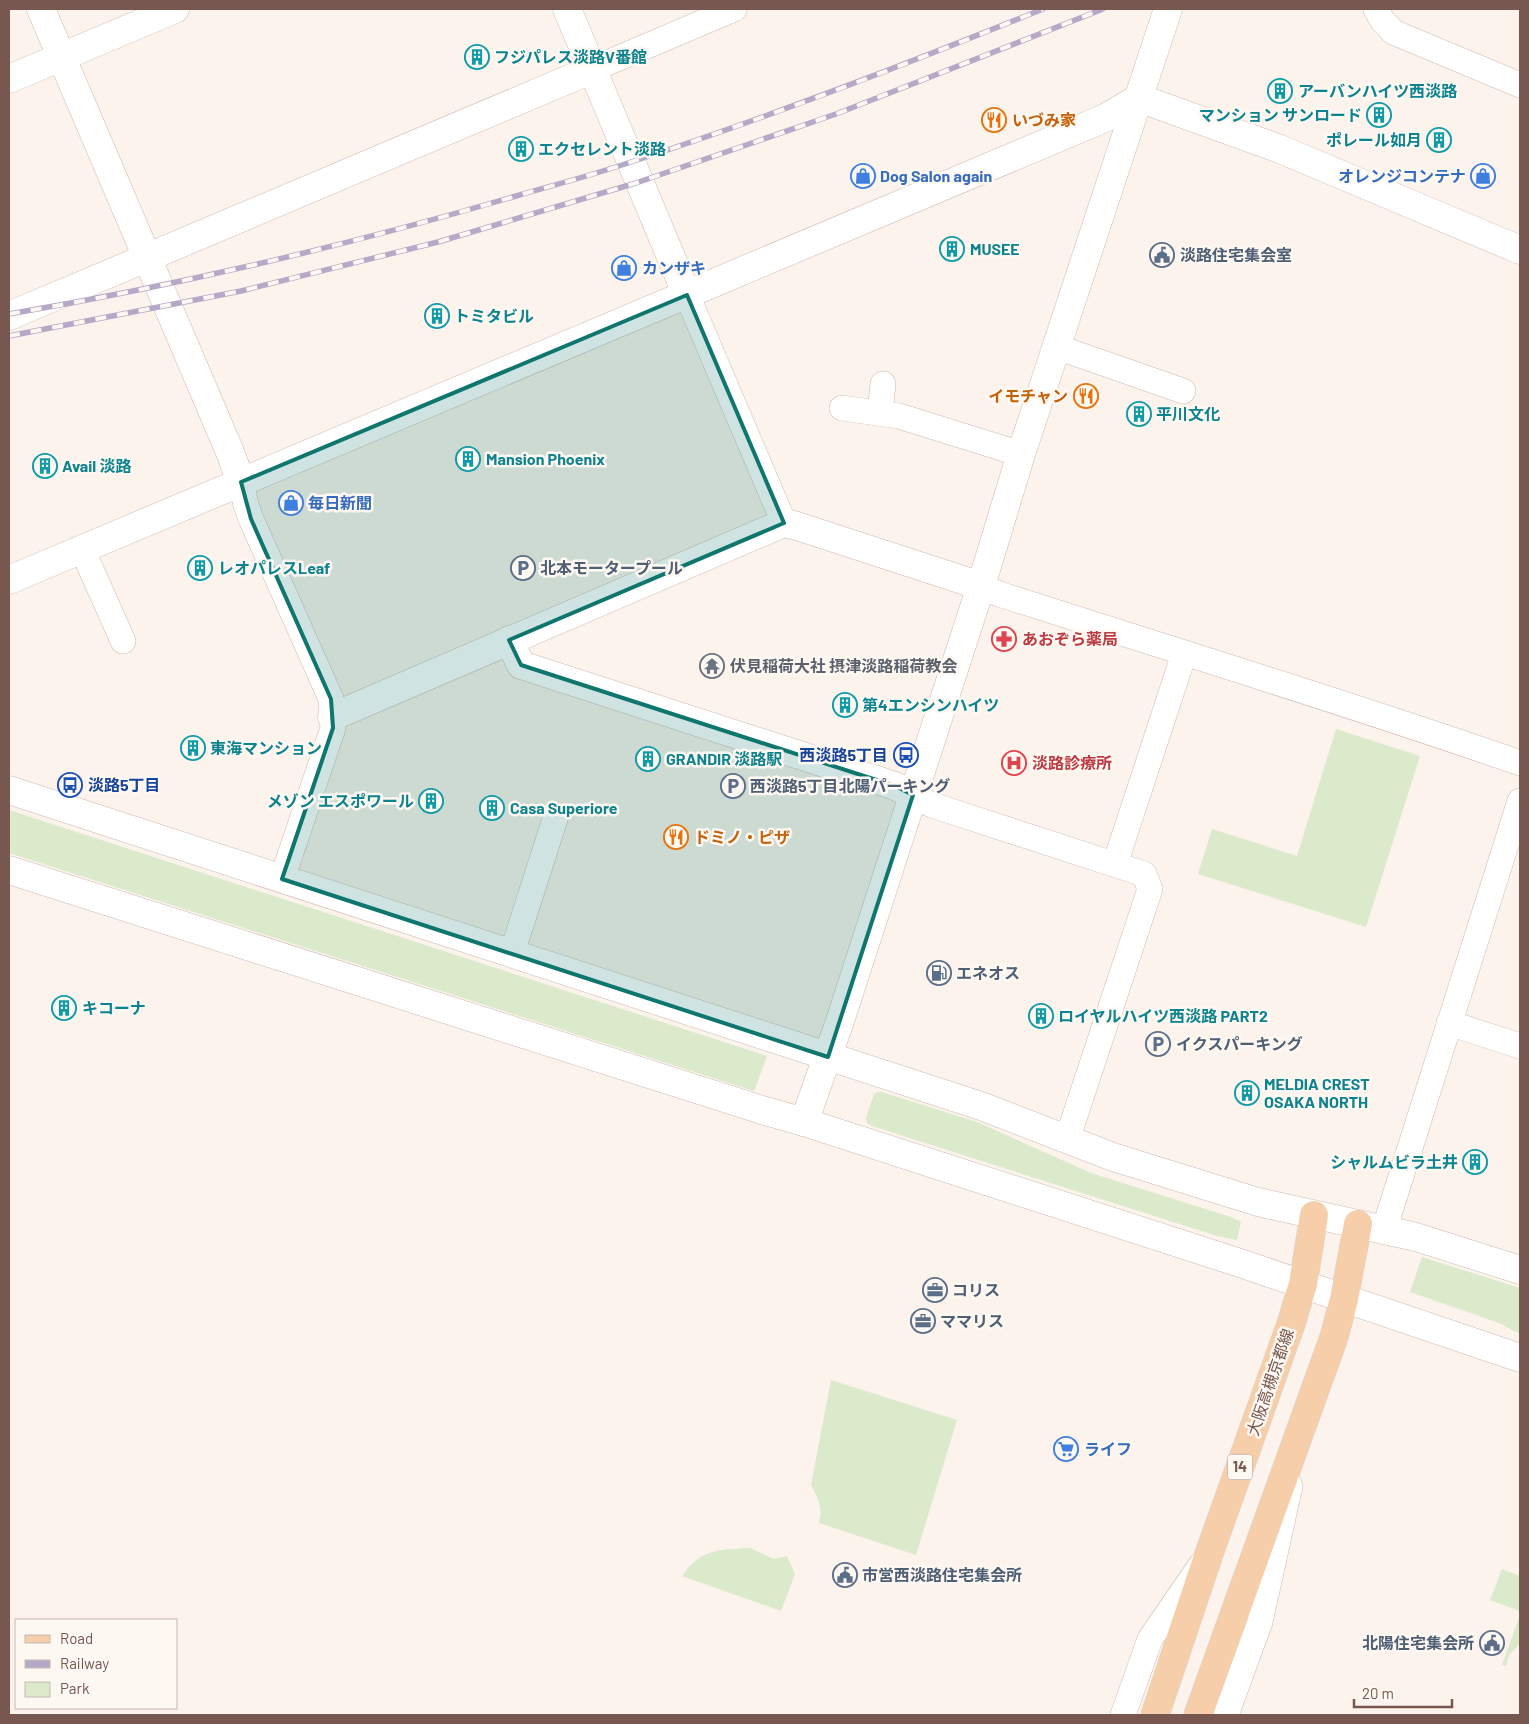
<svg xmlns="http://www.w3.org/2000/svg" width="1529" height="1724" font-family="Barlow,'Noto Sans JP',sans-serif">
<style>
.green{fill:#dbeaca}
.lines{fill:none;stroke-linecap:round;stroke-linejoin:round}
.minor-casing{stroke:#ceb9b1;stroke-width:26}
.tertiary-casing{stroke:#ceb9b1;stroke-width:29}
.primary-casing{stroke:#d9d0ce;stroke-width:29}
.minor{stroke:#fff;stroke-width:25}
.tertiary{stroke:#fff;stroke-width:28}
.primary{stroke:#f6cea9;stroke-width:28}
.rail-casing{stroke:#b5a9c7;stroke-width:5.5}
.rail{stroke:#fef8f2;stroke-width:4;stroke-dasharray:11;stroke-linecap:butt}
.marked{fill:#0f766e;fill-opacity:0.2;stroke:#0f766e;stroke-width:4;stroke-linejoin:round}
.labels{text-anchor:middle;stroke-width:5;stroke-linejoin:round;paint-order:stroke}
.shield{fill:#fef8f2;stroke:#a08780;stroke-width:1}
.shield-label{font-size:15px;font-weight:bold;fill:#77574f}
.culture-label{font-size:16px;font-weight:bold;fill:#0d838f;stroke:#fef8f2;text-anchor:start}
.food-label{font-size:16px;font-weight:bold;fill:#c56008;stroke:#fef8f2;text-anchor:start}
.shop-label{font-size:16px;font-weight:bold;fill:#366cbe;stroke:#fef8f2;text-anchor:start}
.service-label{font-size:16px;font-weight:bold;fill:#4e5e75;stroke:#fef8f2;text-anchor:start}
.health-label{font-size:16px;font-weight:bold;fill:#be3a42;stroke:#fef8f2;text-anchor:start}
.worship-label{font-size:16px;font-weight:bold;fill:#5b616d;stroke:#fef8f2;text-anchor:start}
.transit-label{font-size:16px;font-weight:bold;fill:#164399;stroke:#fef8f2;text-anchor:end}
.street-label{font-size:16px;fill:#77574f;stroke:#fef8f2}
</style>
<rect width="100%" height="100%" fill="#fcf3ec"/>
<!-- green -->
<g class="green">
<polygon points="1336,729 1420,756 1366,927 1198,874 1212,829 1297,856"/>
<polygon points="9,810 767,1056 754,1091 9,853"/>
<polygon points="878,1092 882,1092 977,1122 1091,1173 1231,1217 1241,1222 1237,1240 1217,1236 872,1126 867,1123 866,1118 874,1094"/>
<polygon points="1422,1257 1520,1288 1520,1334 1499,1323 1410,1292"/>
<path d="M 831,1380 L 957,1420 L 916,1555 L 819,1523 C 823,1508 818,1498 811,1485 Z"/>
<path d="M 750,1548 L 774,1559 L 787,1556 L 795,1574 L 781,1611 L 682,1576 C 702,1548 718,1550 750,1548 Z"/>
<polygon points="1502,1569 1520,1576 1520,1611 1490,1600"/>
<polygon points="1520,1615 1520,1644 1509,1655 1506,1666 1502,1665"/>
</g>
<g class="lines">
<defs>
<g id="minor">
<polyline points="1376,9 1382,20 1393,32 1520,85"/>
<polyline points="593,69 734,9"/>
<polyline points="687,295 784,523"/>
<polyline points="1057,347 1183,391"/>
<polyline points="842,408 899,416 1021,454"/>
<polyline points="880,412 883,384"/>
<polyline points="241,482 246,505 251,519 331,699 333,728 282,879"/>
<polyline points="82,549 123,641"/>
<path d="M 981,586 L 999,594 C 1173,650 1348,703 1520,763"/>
<polyline points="913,795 932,805 1144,874 1150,889 1067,1140"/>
<polyline points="1115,864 1184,654"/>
<polyline points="512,953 556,816"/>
<polyline points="1449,1023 1520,1046"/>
<polyline points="1384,1230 1520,801"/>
<polyline points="1123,1715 1150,1639 1201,1565"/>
<polyline points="1226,1715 1260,1622 1290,1486"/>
</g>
<g id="tertiary">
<polyline points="41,9 230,452 241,482"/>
<polyline points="567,9 687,295"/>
<polyline points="9,79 175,9"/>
<polyline points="1139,98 1280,149 1520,250"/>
<polyline points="9,316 593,69"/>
<polyline points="9,580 1105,118 1139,98"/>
<polyline points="509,640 521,665 895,786 913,795"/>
<polyline points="332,717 784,523 797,526 981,586"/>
<polyline points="9,790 981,1106 1113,1157 1258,1202 1416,1237 1520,1270"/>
<polyline points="9,870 762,1110 804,1122 1240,1263 1520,1358"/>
<polyline points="804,1122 839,1024 981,586 1021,454 1168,9"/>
</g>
<g id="primary">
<polyline points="1155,1715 1210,1551 1291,1324 1303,1284 1314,1215"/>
<polyline points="1198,1715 1334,1337 1344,1299 1358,1224"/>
</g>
</defs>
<!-- minor casing -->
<use href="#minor" class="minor-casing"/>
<!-- tertiary casing -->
<use href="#tertiary" class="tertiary-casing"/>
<!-- primary casing -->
<use href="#primary" class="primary-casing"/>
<!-- minor -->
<use href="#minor" class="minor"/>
<!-- tertiary -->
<use href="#tertiary" class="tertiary"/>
<!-- primary -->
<use href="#primary" class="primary"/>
<defs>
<g id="rail">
<path d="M 9,314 C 180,285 349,245 516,196 C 554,185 593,175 631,162 C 770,117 907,64 1043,9"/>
<polyline points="9,336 241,291 438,242 636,183 836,114 1103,9"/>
</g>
</defs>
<!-- rail casing -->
<use href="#rail" class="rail-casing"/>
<!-- rail -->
<use href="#rail" class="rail"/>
</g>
<!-- marked area -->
<path class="marked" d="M 687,295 L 784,523 L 509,640 L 521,665 L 895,786 L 913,795 L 828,1057 L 282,879 L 333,728 L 331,699 L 251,519 L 241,482 Z"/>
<!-- icons -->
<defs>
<symbol id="building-ring" viewBox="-11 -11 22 22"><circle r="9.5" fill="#fef8f2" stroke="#0f9aa8" stroke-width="1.5"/><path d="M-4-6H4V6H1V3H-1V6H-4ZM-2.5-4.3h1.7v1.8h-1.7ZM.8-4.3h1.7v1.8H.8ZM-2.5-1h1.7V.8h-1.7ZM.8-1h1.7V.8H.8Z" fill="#0f9aa8"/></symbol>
<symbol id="restaurant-ring" viewBox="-11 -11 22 22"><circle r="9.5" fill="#fef8f2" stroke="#e8710a" stroke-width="1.5"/><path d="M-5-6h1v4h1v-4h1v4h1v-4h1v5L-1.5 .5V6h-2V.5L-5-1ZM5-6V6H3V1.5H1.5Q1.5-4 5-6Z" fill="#e8710a"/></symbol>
<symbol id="shop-ring" viewBox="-11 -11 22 22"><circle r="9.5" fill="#fef8f2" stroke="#3f7fe0" stroke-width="1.5"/><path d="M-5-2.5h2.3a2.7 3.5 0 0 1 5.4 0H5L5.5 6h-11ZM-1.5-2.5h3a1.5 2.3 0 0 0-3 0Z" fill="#3f7fe0"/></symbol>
<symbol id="civic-ring" viewBox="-11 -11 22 22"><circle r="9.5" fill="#fef8f2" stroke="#5c6f8a" stroke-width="1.5"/><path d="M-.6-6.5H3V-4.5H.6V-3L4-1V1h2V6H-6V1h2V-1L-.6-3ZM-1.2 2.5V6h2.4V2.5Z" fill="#5c6f8a"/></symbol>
<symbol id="parking-ring" viewBox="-11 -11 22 22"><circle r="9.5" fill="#fef8f2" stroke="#5c6f8a" stroke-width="1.5"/><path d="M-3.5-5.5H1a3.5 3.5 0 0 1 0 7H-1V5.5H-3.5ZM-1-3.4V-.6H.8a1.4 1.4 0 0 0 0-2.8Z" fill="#5c6f8a"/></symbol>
<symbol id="pharmacy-ring" viewBox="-11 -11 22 22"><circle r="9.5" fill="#fef8f2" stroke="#e0444e" stroke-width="1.5"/><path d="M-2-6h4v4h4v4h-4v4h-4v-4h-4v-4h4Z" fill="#e0444e"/></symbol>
<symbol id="temple-ring" viewBox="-11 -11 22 22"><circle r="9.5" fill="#fef8f2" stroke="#6b7280" stroke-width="1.5"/><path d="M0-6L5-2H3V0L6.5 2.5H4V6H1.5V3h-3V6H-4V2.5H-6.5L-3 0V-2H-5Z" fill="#6b7280"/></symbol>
<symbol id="bus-ring" viewBox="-11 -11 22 22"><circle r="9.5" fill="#fef8f2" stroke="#1a4fb4" stroke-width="1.5"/><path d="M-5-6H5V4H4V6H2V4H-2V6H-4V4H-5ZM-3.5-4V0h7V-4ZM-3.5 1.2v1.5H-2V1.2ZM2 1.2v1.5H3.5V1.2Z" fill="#1a4fb4"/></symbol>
<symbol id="hospital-ring" viewBox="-11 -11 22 22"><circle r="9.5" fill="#fef8f2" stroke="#e0444e" stroke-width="1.5"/><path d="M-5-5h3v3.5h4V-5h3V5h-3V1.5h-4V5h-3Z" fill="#e0444e"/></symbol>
<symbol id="fuel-ring" viewBox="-11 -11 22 22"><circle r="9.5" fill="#fef8f2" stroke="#5c6f8a" stroke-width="1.5"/><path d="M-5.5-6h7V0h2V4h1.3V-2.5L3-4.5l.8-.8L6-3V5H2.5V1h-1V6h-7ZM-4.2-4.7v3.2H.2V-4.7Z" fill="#5c6f8a"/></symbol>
<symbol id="office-ring" viewBox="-11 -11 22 22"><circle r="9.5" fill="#fef8f2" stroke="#5c6f8a" stroke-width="1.5"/><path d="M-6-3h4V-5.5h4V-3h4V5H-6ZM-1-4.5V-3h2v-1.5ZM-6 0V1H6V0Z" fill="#5c6f8a"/></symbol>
<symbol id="supermarket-ring" viewBox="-11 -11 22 22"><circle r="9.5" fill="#fef8f2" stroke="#3f7fe0" stroke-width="1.5"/><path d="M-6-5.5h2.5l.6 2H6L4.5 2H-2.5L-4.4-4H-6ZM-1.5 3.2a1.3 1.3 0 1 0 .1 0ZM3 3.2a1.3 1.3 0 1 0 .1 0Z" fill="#3f7fe0"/></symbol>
</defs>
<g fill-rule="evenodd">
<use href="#building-ring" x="463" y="43" width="28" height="28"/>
<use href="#building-ring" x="1266" y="77" width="28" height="28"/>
<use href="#building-ring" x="1365" y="101" width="28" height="28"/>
<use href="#restaurant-ring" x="980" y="106" width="28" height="28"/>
<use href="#building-ring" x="1425" y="126" width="28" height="28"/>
<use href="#building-ring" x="507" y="135" width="28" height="28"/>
<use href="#shop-ring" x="849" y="162" width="28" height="28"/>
<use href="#shop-ring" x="1469" y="162" width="28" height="28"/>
<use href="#building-ring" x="938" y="235" width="28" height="28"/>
<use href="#civic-ring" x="1148" y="241" width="28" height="28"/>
<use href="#shop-ring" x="610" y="254" width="28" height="28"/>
<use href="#building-ring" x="423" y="302" width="28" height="28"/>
<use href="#restaurant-ring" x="1072" y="382" width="28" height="28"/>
<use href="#building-ring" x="1125" y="400" width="28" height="28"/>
<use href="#building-ring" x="454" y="445" width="28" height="28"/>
<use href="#building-ring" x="31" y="452" width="28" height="28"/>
<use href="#shop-ring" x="277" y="489" width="28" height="28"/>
<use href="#building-ring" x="186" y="554" width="28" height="28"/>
<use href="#parking-ring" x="509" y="554" width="28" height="28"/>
<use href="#pharmacy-ring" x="990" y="625" width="28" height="28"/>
<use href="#temple-ring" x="698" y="652" width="28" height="28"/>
<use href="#building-ring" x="831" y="691" width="28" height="28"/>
<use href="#building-ring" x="179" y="734" width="28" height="28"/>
<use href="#bus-ring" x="892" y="741" width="28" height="28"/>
<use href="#building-ring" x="634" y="745" width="28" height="28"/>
<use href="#hospital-ring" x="1000" y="749" width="28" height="28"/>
<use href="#bus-ring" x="56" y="771" width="28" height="28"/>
<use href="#parking-ring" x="719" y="772" width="28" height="28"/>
<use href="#building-ring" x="417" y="787" width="28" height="28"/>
<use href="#building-ring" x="478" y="794" width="28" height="28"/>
<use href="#restaurant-ring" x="662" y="823" width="28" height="28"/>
<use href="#fuel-ring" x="925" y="959" width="28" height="28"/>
<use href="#building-ring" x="50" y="994" width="28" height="28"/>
<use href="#building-ring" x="1027" y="1002" width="28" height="28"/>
<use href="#parking-ring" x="1144" y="1030" width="28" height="28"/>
<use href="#building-ring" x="1233" y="1079" width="28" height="28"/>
<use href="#building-ring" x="1461" y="1148" width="28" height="28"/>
<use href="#office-ring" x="921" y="1276" width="28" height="28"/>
<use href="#office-ring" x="909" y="1307" width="28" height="28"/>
<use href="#supermarket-ring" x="1052" y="1435" width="28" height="28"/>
<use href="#civic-ring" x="831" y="1561" width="28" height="28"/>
<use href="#civic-ring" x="1478" y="1629" width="28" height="28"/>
</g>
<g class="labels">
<!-- shield labels -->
<rect class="shield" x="1227.5" y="1454.5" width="25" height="25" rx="4"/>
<g class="shield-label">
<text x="1240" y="1472">14</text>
</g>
<!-- culture labels -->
<g class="culture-label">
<text x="494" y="63">フジパレス淡路V番館</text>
<text x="1298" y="97">アーバンハイツ西淡路</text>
<text x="1362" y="121" text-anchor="end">マンション サンロード</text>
<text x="1422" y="146" text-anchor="end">ポレール如月</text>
<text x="538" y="155">エクセレント淡路</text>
<text x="970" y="255">MUSEE</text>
<text x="454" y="322">トミタビル</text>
<text x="1156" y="420">平川文化</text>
<text x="486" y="465">Mansion Phoenix</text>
<text x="62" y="472">Avail 淡路</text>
<text x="218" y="574">レオパレスLeaf</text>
<text x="862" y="711">第4エンシンハイツ</text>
<text x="210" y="754">東海マンション</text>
<text x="666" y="765">GRANDIR 淡路駅</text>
<text x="414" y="807" text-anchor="end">メゾン エスポワール</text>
<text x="510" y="814">Casa Superiore</text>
<text x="82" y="1014">キコーナ</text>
<text x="1058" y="1022">ロイヤルハイツ西淡路 PART2</text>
<text x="1264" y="1090">MELDIA CREST<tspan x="1264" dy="18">OSAKA NORTH</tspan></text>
<text x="1458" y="1168" text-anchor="end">シャルムビラ土井</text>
</g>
<!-- food labels -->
<g class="food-label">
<text x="1012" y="126">いづみ家</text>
<text x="1068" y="402" text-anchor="end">イモチャン</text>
<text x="694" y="843">ドミノ・ピザ</text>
</g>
<!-- shop labels -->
<g class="shop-label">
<text x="880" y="182">Dog Salon again</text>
<text x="1466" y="182" text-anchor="end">オレンジコンテナ</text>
<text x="642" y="274">カンザキ</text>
<text x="308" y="509">毎日新聞</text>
<text x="1084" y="1455">ライフ</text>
</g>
<!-- service labels -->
<g class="service-label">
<text x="1180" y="261">淡路住宅集会室</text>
<text x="540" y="574">北本モータープール</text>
<text x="750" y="792">西淡路5丁目北陽パーキング</text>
<text x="956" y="979">エネオス</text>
<text x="1176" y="1050">イクスパーキング</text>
<text x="952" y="1296">コリス</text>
<text x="940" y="1327">ママリス</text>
<text x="862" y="1581">市営西淡路住宅集会所</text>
<text x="1474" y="1649" text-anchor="end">北陽住宅集会所</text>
</g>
<!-- health labels -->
<g class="health-label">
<text x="1022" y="645">あおぞら薬局</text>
<text x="1032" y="769">淡路診療所</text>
</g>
<!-- worship labels -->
<g class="worship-label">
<text x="730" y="672">伏見稲荷大社 摂津淡路稲荷教会</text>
</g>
<!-- transit labels -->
<g class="transit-label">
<text x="888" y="761">西淡路5丁目</text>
<text x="88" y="791" text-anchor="start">淡路5丁目</text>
</g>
<!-- street labels -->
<g class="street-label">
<text transform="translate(1270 1382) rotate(-71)" y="6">大阪高槻京都線</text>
</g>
</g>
<!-- border -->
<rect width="1529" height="1724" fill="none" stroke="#77574f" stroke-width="20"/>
<!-- legend -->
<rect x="15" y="1619" width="162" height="90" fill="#fef8f2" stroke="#c8b8b1"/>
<rect x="25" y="1635" width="25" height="8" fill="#f6cea9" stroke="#c8b8b1"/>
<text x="60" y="1644" font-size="15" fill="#77574f">Road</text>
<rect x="25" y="1660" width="25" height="8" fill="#b5a9c7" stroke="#c8b8b1"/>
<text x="60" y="1669" font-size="15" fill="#77574f">Railway</text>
<rect x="25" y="1682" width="25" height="15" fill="#dbeaca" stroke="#c8b8b1"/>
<text x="60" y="1694" font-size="15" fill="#77574f">Park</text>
<!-- scale -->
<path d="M1354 1699v8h98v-8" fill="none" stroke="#77574f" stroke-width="2.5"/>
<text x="1362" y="1699" font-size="15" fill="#77574f" stroke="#fef8f2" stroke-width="4" paint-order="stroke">20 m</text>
</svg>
